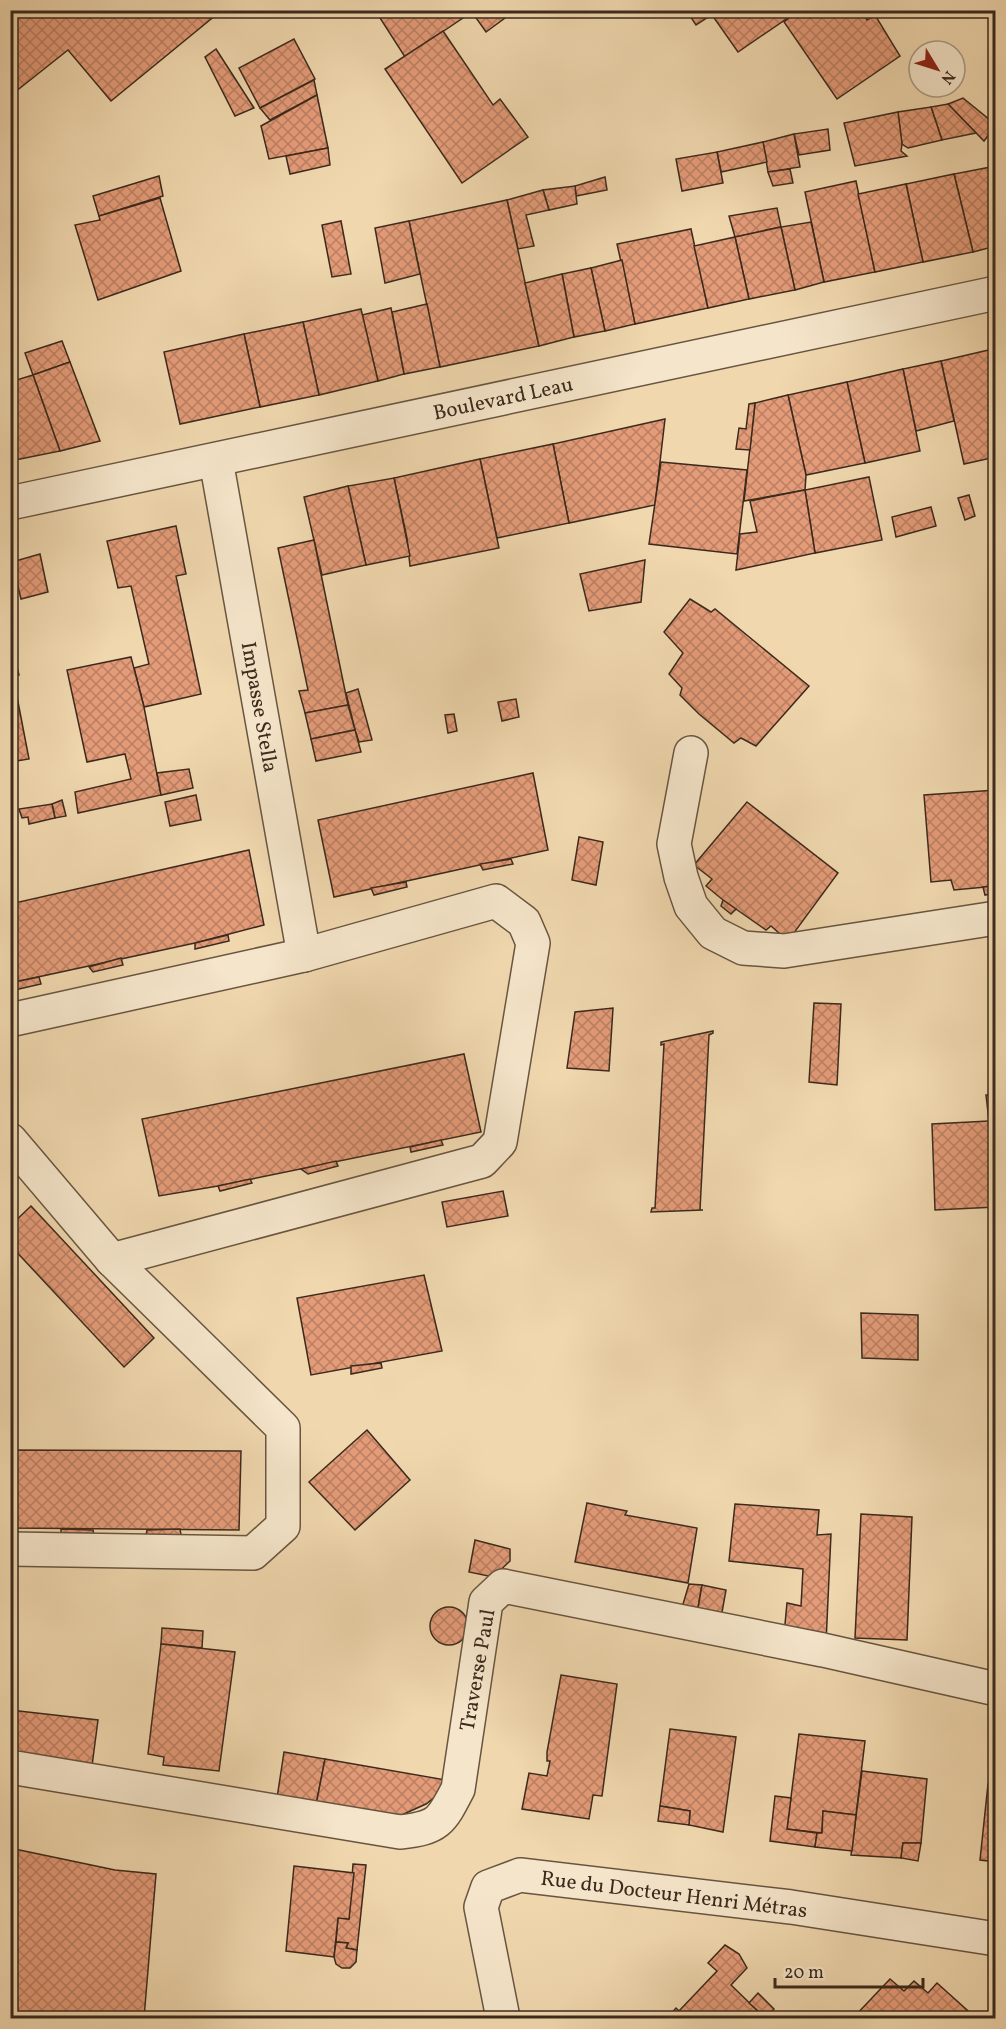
<svg xmlns="http://www.w3.org/2000/svg" width="1006" height="2029" font-family="Vollkorn,serif">
<style>
.building{fill:url(#building-cross-hatch);stroke:#3b2a1d;stroke-width:1.5}
.lines{fill:none;stroke-linecap:round;stroke-linejoin:round}
.minor-casing{stroke:#685541;stroke-width:36}
.minor{stroke:#f5e5ca;stroke-width:33}
.labels{text-anchor:middle;stroke-width:4.5;stroke-linejoin:round;paint-order:stroke}
.street-label{font-size:21px;fill:#3b2a1d;stroke:#f5e5ca}
</style>
<defs>
<pattern id="building-cross-hatch" width="8" height="8" patternUnits="userSpaceOnUse" patternTransform="scale(1.5)"><rect width="8" height="8" fill="#e49b78"/><path d="M0 0l8 8M0 8l8-8" fill="none" stroke="#ba7f62"/></pattern>
</defs>
<rect width="100%" height="100%" fill="#f0d7ae"/>
<filter id="stains"><feTurbulence type="fractalNoise" baseFrequency=".00333" numOctaves="4"/><feColorMatrix values="0 0 0 0 .2 0 0 0 0 .09 0 0 0 0 .02 0 0 0 .5 -.17"/></filter>
<radialGradient id="worn" r=".72"><stop offset=".6" stop-color="#630" stop-opacity="0"/><stop offset="1" stop-color="#630" stop-opacity=".3"/></radialGradient>
<!-- building -->
<g class="building">
<polygon points="10,10 222,10 111,101 68,50 10,96"/>
<polygon points="391,10 516,10 486,32 472,12 405,57 380,18"/>
<polygon points="686,10 719,10 696,25"/>
<polygon points="719,10 793,10 795,13 738,52 712,15"/>
<polygon points="799,10 861,10 867,20 875,15 900,56 837,99 784,22"/>
<polygon points="443,31 493,105 500,99 528,137 462,183 385,69"/>
<polygon points="294,39 315,79 260,108 239,68"/>
<polygon points="216,49 254,108 235,116 205,57"/>
<polygon points="314,80 317,95 270,120 260,108"/>
<polygon points="317,95 328,148 269,159 261,126"/>
<polygon points="963,98 996,125 984,141 948,104"/>
<polygon points="948,104 976,133 942,140 931,107"/>
<polygon points="931,107 942,140 908,148 902,144 898,112"/>
<polygon points="898,112 902,144 901,151 907,156 855,166 844,123"/>
<polygon points="828,129 830,150 799,155 794,134"/>
<polygon points="794,134 800,167 768,172 763,142"/>
<polygon points="763,142 767,162 721,172 717,152"/>
<polygon points="328,148 330,165 290,174 286,156"/>
<polygon points="717,152 723,183 682,191 676,159"/>
<polygon points="996,166 996,246 973,252 954,174"/>
<polygon points="790,169 793,183 773,186 768,172"/>
<polygon points="954,174 973,252 923,262 906,184"/>
<polygon points="159,176 163,196 99,216 93,196"/>
<polygon points="605,177 607,190 576,196 575,186"/>
<polygon points="856,181 875,272 824,282 805,192"/>
<polygon points="906,184 923,262 875,272 858,194"/>
<polygon points="575,186 577,204 549,210 543,190"/>
<polygon points="543,190 549,210 526,215 534,246 518,249 507,200"/>
<polygon points="160,198 181,271 98,300 75,225 100,220 99,216"/>
<polygon points="507,200 539,346 440,367 409,221"/>
<polygon points="777,208 781,227 735,237 729,216"/>
<polygon points="341,221 351,274 332,277 322,225"/>
<polygon points="409,221 420,274 385,283 375,228"/>
<polygon points="811,222 824,282 795,290 781,227"/>
<polygon points="781,227 795,290 749,299 735,237"/>
<polygon points="691,229 708,308 635,324 617,244"/>
<polygon points="735,237 749,299 708,308 694,246"/>
<polygon points="622,260 635,324 605,331 591,268"/>
<polygon points="591,268 605,331 574,337 562,274"/>
<polygon points="562,274 574,337 539,346 525,283"/>
<polygon points="427,304 440,367 404,374 392,312"/>
<polygon points="391,308 404,374 378,381 362,315"/>
<polygon points="361,309 378,381 319,395 303,322"/>
<polygon points="303,322 319,395 260,407 244,334"/>
<polygon points="244,334 260,407 180,424 164,352"/>
<polygon points="62,341 70,362 33,375 25,353"/>
<polygon points="993,349 996,361 996,457 964,464 941,361"/>
<polygon points="941,361 954,421 916,431 903,369"/>
<polygon points="70,362 100,441 60,451 33,375"/>
<polygon points="903,369 920,451 865,463 847,382"/>
<polygon points="33,375 60,451 10,461 10,382"/>
<polygon points="847,382 865,463 806,475 788,395"/>
<polygon points="788,395 806,475 805,490 744,501 755,403"/>
<polygon points="755,403 750,450 736,449 739,428 746,429 749,404"/>
<polygon points="665,419 655,505 569,523 553,444"/>
<polygon points="553,444 569,523 497,538 480,459"/>
<polygon points="480,459 499,548 410,566 407,538 394,478"/>
<polygon points="661,462 747,470 737,554 649,544"/>
<polygon points="869,477 882,540 815,553 805,490"/>
<polygon points="394,478 410,556 366,565 348,486"/>
<polygon points="348,486 366,565 322,575 304,497"/>
<polygon points="805,490 815,553 736,570 740,534 757,532 750,501"/>
<polygon points="969,495 975,516 965,520 958,498"/>
<polygon points="931,507 936,526 896,537 892,517"/>
<polygon points="176,526 186,574 176,576 201,694 144,707 134,668 149,664 131,586 118,588 107,541"/>
<polygon points="314,540 348,705 305,713 299,691 308,690 278,548"/>
<polygon points="40,554 48,592 21,599 12,562"/>
<polygon points="645,560 641,602 589,611 580,574"/>
<polygon points="690,599 711,612 715,609 809,686 756,746 741,738 734,743 699,714 680,695 682,688 669,674 683,653 664,632"/>
<polygon points="10,642 19,675 13,676 29,759 10,762"/>
<polygon points="131,657 144,707 161,795 78,813 75,792 131,779 125,754 87,762 67,670"/>
<polygon points="358,689 372,740 359,742 355,730 346,693"/>
<polygon points="516,699 519,717 502,721 498,702"/>
<polygon points="348,705 355,730 311,739 305,713"/>
<polygon points="454,714 457,731 448,733 445,715"/>
<polygon points="355,730 361,752 316,761 311,739"/>
<polygon points="189,769 193,788 161,795 157,773"/>
<polygon points="533,773 548,850 334,897 318,820"/>
<polygon points="996,790 996,886 954,890 951,880 931,882 924,795"/>
<polygon points="196,795 201,820 170,826 165,802"/>
<polygon points="62,800 66,816 55,818 52,804"/>
<polygon points="747,802 838,873 788,941 771,926 766,930 723,900 706,886 712,879 694,865"/>
<polygon points="52,804 55,818 29,824 28,817 22,818 19,809"/>
<polygon points="579,837 603,842 596,885 572,880"/>
<polygon points="249,850 264,925 195,943 10,983 10,904"/>
<polygon points="511,859 513,864 483,870 480,864"/>
<polygon points="406,882 407,887 374,895 371,888"/>
<polygon points="994,886 995,893 985,895 983,887"/>
<polygon points="723,900 736,909 731,914 721,906"/>
<polygon points="228,935 229,941 195,949 195,943"/>
<polygon points="121,958 123,965 93,972 89,967"/>
<polygon points="39,977 41,984 10,991 10,983"/>
<polygon points="814,1003 841,1004 837,1085 809,1082"/>
<polygon points="613,1008 609,1071 567,1068 575,1012"/>
<polygon points="713,1031 713,1033 709,1035 700,1210 703,1210 651,1212 652,1208 655,1208 664,1044 661,1045 661,1042"/>
<polygon points="464,1054 481,1132 218,1186 159,1196 142,1119"/>
<polygon points="986,1095 996,1095 996,1121 989,1121"/>
<polygon points="989,1121 996,1121 996,1207 935,1210 932,1124"/>
<polygon points="441,1140 443,1145 411,1152 410,1147"/>
<polygon points="336,1161 338,1166 308,1174 301,1169"/>
<polygon points="250,1179 252,1183 220,1191 218,1186"/>
<polygon points="503,1191 508,1216 447,1227 442,1202"/>
<polygon points="31,1206 154,1338 124,1367 10,1245 10,1226"/>
<polygon points="424,1275 442,1351 311,1375 297,1298"/>
<polygon points="861,1313 918,1315 918,1360 862,1358"/>
<polygon points="381,1363 382,1368 351,1374 351,1366"/>
<polygon points="367,1430 410,1480 355,1530 309,1482"/>
<polygon points="10,1450 241,1451 239,1530 10,1528"/>
<polygon points="587,1503 627,1511 625,1515 697,1528 688,1583 575,1562"/>
<polygon points="735,1504 819,1510 817,1535 831,1534 826,1643 784,1635 787,1603 801,1606 803,1569 729,1561"/>
<polygon points="861,1514 912,1517 907,1640 855,1638"/>
<polygon points="61,1529 93,1530 94,1535 61,1535"/>
<polygon points="180,1529 181,1535 146,1535 147,1530"/>
<polygon points="475,1540 510,1549 510,1561 493,1577 469,1572"/>
<polygon points="689,1584 702,1585 697,1614 681,1611"/>
<polygon points="702,1585 726,1590 721,1618 697,1614"/>
<circle cx="449" cy="1626" r="19"/>
<polygon points="162,1628 203,1631 202,1648 161,1644"/>
<polygon points="161,1644 235,1652 219,1771 163,1765 164,1757 148,1754"/>
<polygon points="561,1675 617,1684 602,1796 593,1795 589,1819 522,1809 529,1773 547,1776 550,1761 547,1761 547,1752"/>
<polygon points="10,1710 98,1720 92,1766 10,1752"/>
<polygon points="670,1729 736,1737 723,1832 689,1825 690,1811 660,1806"/>
<polygon points="799,1734 865,1741 856,1815 823,1811 822,1833 787,1829"/>
<polygon points="284,1752 325,1759 316,1805 277,1798"/>
<polygon points="325,1759 446,1780 445,1789 426,1804 395,1818 316,1805"/>
<polygon points="862,1771 927,1779 921,1843 903,1843 901,1858 851,1855"/>
<polygon points="988,1784 996,1785 996,1862 980,1860"/>
<polygon points="775,1796 791,1798 787,1829 817,1833 815,1847 770,1841"/>
<polygon points="660,1806 690,1811 689,1825 658,1821"/>
<polygon points="823,1811 856,1815 852,1851 815,1847 817,1833 822,1833"/>
<polygon points="903,1843 921,1843 918,1861 901,1858"/>
<polygon points="10,1848 115,1870 156,1874 144,2018 10,2018"/>
<polygon points="353,1864 366,1865 357,1950 346,1948 348,1943 336,1942 338,1918 349,1919"/>
<polygon points="294,1866 354,1873 349,1919 338,1918 334,1957 286,1951"/>
<polygon points="336,1942 348,1943 346,1948 357,1950 356,1962 350,1968 342,1968 336,1964 334,1957"/>
<polygon points="725,1945 739,1954 747,1968 731,1985 765,2018 686,2018 679,2011 717,1971 708,1963"/>
<polygon points="890,1979 904,1991 914,1981 928,1993 937,1983 976,2018 853,2018"/>
<polygon points="758,1993 774,2009 766,2018 749,2003"/>
<polygon points="676,2008 686,2018 667,2018"/>
<polygon points="294,2014 305,2015 357,2018 294,2018"/>
</g>
<g class="lines">
<defs>
<g id="minor">
<polyline points="216,460 304,955"/>
<polyline points="10,503 996,293"/>
<polyline points="691,753 674,844 681,877 691,906 713,933 743,948 784,951 996,918"/>
<polyline points="10,1020 304,955 496,901 524,922 533,943 500,1142 482,1161 112,1260"/>
<polyline points="10,1140 112,1260 283,1428 283,1526 253,1553 10,1549"/>
<path d="M 10,1767 L 400,1832 C 438,1828 441,1822 458,1789 L 486,1602 L 503,1586 L 823,1650 L 996,1689"/>
<polyline points="503,2018 481,1907 488,1887 520,1875 791,1907 996,1939"/>
</g>
</defs>
<!-- minor casing -->
<use href="#minor" class="minor-casing"/>
<!-- minor -->
<use href="#minor" class="minor"/>
</g>
<g class="labels">
<!-- street labels -->
<g class="street-label">
<text transform="translate(503 398) rotate(-12)" y="7">Boulevard Leau</text>
<text transform="translate(260 707) rotate(80)" y="7">Impasse Stella</text>
<text transform="translate(477 1670) rotate(-80)" y="7">Traverse Paul</text>
<text transform="translate(674 1894) rotate(7)" y="7">Rue du Docteur Henri Métras</text>
</g>
</g>
<!-- margin -->
<rect width="1006" height="2029" fill="none" stroke="#f0d7ae" stroke-width="36"/>
<rect x="12" y="12" width="982" height="2005" fill="none" stroke="#3b2a1d" stroke-width="3"/>
<rect x="18" y="18" width="970" height="1993" fill="none" stroke="#3b2a1d" stroke-width="1.5"/>
<!-- north arrow -->
<g transform="translate(937 69) rotate(128)"><circle r="28" fill="#f5e5ca" stroke="#ab9a85" stroke-width="1.5"/>
<path d="M0-4.5L10 22L0 15L-10 22Z" fill="#8f2418"/>
<text y="-9" font-size="16" font-weight="bold" text-anchor="middle" fill="#3b2a1d">N</text>
</g>
<!-- scale -->
<path d="M775 1978v9h148v-9" fill="none" stroke="#3b2a1d" stroke-width="3"/>
<text x="784" y="1978" font-size="18" fill="#3b2a1d" stroke="#f5e5ca" stroke-width="4.5" paint-order="stroke">20 m</text>
<rect width="100%" height="100%" filter="url(#stains)"/>
<rect width="100%" height="100%" fill="url(#worn)"/>
</svg>
